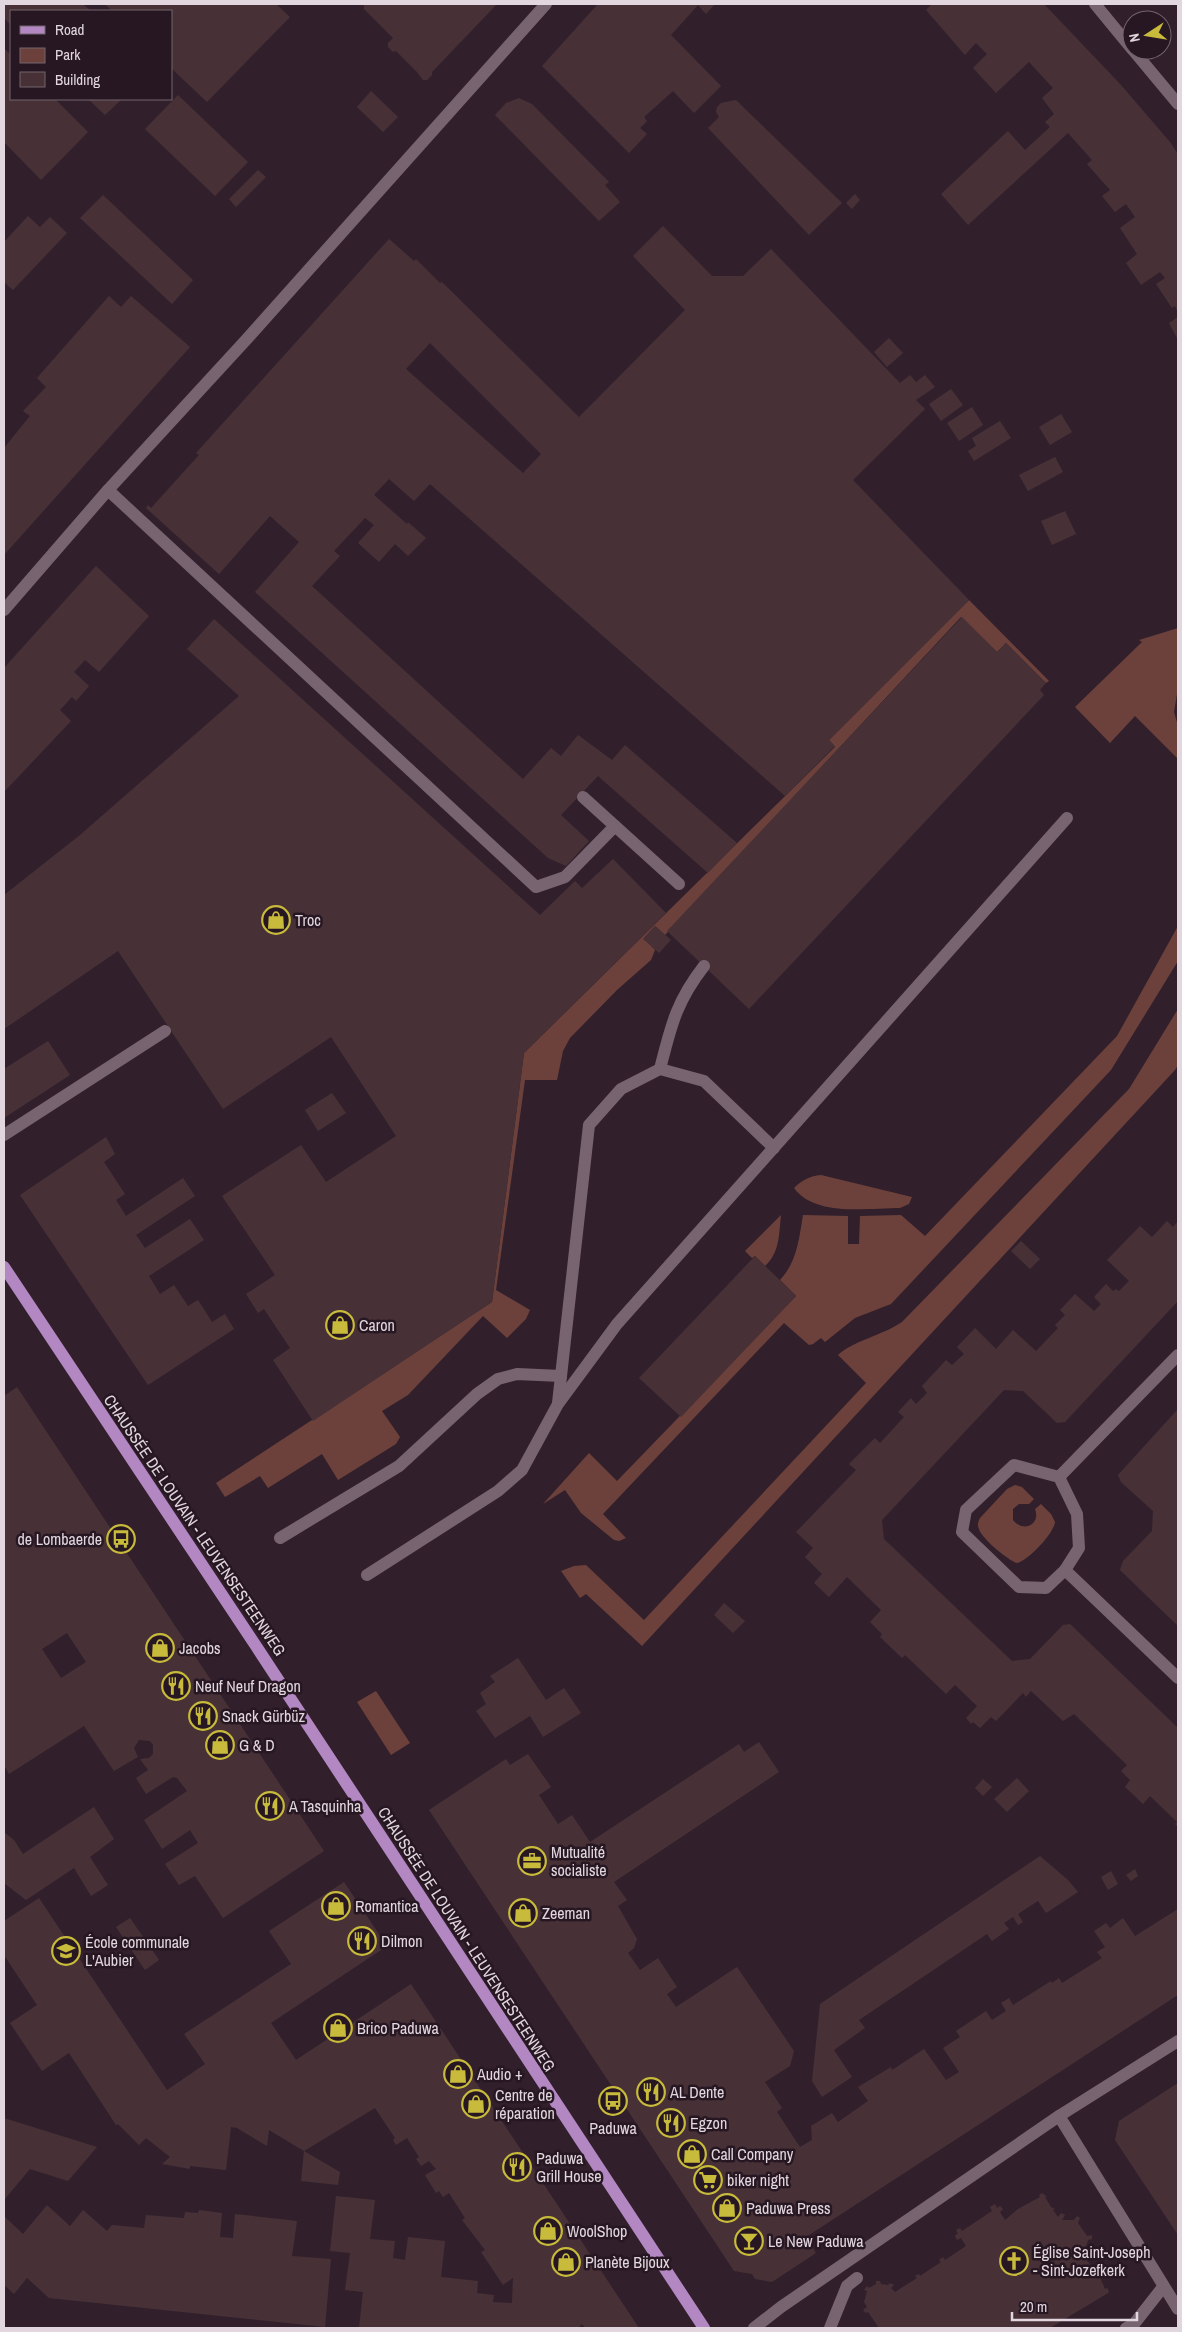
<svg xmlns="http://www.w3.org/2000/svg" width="1182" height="2332" font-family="'Archivo Narrow',sans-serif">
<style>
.green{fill:#6d413b}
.building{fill:#473136;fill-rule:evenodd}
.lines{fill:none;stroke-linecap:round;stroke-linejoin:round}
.service{stroke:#786471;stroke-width:12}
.pedestrian{stroke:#786471;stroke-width:12}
.minor{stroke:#786471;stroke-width:12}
.primary{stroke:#b287c2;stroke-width:12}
.labels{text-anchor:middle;stroke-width:5;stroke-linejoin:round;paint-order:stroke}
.poi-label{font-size:16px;fill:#e2d7de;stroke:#271722;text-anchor:start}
.street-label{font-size:16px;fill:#e2d7de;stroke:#271722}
</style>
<rect width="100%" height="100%" fill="#31202c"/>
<!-- green -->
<g class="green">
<polygon points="969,600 1049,681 1046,683 1006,643 997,652 961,617 665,935 655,926 644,938 655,950 651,960 617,990 570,1038 563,1051 557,1080 525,1080 496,1290 530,1310 526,1319 507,1338 483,1316 408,1395 382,1411 400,1437 396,1444 338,1480 322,1454 268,1488 260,1476 225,1497 216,1483 492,1302 524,1053 835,747 829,740"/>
<polygon points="1178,628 1178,688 1174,712 1178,726 1178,759 1135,716 1110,743 1075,707 1142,642 1139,640"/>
<path d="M 1178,926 L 1178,961 L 1111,1070 L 891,1304 L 855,1318 L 825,1342 L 821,1338 L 813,1344 L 809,1345 L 784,1323 L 603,1514 L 626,1538 L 619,1541 L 614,1540 L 581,1513 L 565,1490 L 543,1504 L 589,1453 L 617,1481 L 796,1296 L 780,1280 C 797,1262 799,1239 803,1215 L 848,1216 L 848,1244 L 859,1244 L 860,1216 L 901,1215 L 925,1236 L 1117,1036 Z"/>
<path d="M 1178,1009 L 1178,1065 L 1175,1070 L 642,1646 L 586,1594 L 580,1598 L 561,1571 L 574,1566 L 586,1565 L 644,1620 L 866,1383 L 838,1355 C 853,1341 883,1335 902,1322 L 1129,1089 Z"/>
<path d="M 821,1175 L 912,1197 L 909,1204 L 900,1208 C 867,1208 815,1217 794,1188 C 802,1180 810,1176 821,1175 Z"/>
<path d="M 781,1215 C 779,1233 780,1253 765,1266 L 755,1256 L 752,1258 L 745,1251 Z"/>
<path d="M 1015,1485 L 1022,1487 L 1034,1499 L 1029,1504 L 1019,1504 L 1013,1509 L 1013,1520 C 1023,1533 1041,1525 1035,1509 L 1041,1504 L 1051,1514 L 1055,1522 C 1054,1533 1028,1561 1017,1563 C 1009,1561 981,1538 979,1529 C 977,1525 978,1522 980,1518 L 1007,1489 Z"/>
<polygon points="376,1691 410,1743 391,1755 357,1702"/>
</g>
<!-- building -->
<g class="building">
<polygon points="4,4 83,4 91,11 11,11 11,25 4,18"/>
<polygon points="105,4 276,4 290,17 207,102 171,68 171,11 112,11"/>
<polygon points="364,4 497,4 432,72 432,75 427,80 423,80 417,72 396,51 393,52 388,47 388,43 393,38 364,9"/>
<polygon points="598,4 715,4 706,14 698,5 671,35 721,86 694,113 673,91 644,117 647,121 640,128 647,134 629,153 542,66"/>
<polygon points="932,4 1044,4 1121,85 1170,142 1178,154 1178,312 1175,306 1172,308 1156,284 1165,278 1160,272 1141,285 1126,263 1137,254 1120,228 1135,217 1126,204 1115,212 1102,196 1110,190 1087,164 1092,160 1068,133 968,225 941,194 1008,131 1025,150 1050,127 1045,122 1054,114 1042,98 1053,88 1029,62 996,93 973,68 987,54 976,43 965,55 926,10"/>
<polygon points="4,48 11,55 11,99 55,99 88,132 41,180 4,142"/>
<polygon points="371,91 398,117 383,132 357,107"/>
<polygon points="178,95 248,162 215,196 145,129"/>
<polygon points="519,98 532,104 609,182 605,185 620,202 599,221 495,115 506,103"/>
<polygon points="88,99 122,99 105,115"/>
<polygon points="736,100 842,203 809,235 708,128 719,117 716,112 717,107 721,103"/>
<polygon points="258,170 266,177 236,207 229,199"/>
<polygon points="855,194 860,200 852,209 846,203"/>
<polygon points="103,195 193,280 172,304 80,218"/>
<polygon points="28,216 40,227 50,217 67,233 13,290 4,282 4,242"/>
<path d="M 663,226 L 712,276 L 743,276 L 771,249 L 900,383 L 910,375 L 916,382 L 925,375 L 935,387 L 916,400 L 925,409 L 853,480 L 969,600 L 829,740 L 835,746 L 785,796 L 430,484 L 414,501 L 389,479 L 374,495 L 407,524 L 408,522 L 426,538 L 408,556 L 395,544 L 379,562 L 358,543 L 374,525 L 365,518 L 334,551 L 340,556 L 312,586 L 523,779 L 551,748 L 561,756 L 578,735 L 612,760 L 625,745 L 737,843 L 708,873 L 598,776 L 561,815 L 589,841 L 566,866 L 548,858 L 255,592 L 299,542 L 270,516 L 219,574 L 146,508 L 148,505 L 151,508 L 199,455 L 196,453 L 389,239 L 414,261 L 416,259 L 440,283 L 442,282 L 579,417 L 685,310 L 633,256 ZM 430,343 L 541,454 L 523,473 L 406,369 Z"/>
<polygon points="109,296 121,307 131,296 190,347 4,555 4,448 30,416 23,411 46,387 37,378"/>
<polygon points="1178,317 1178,340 1169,323"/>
<polygon points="889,338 903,353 887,367 874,352"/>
<polygon points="951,389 963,405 941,421 929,404"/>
<polygon points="972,407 983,425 959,441 947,423"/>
<polygon points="1061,414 1072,432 1050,445 1039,427"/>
<polygon points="1000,421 1011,438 974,461 968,451 976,446 972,438"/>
<polygon points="1055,457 1063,472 1028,491 1019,475"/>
<polygon points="1065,511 1076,534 1052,545 1041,521"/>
<polygon points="96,566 149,616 99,672 85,660 74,672 89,686 76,701 72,697 60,710 71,721 4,792 4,668"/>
<polygon points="962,617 997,652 1006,643 1046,683 1040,690 1044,695 749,1009 667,931"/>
<polygon points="214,619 540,915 575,881 582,888 613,859 666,913 524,1053 492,1302 313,1421 273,1360 290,1348 264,1309 258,1313 246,1294 275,1275 222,1196 301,1145 326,1182 396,1136 331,1037 223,1109 118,951 4,1029 4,895 80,835 239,696 187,649"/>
<polygon points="655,926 671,940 659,953 643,939"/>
<polygon points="48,1041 70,1075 4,1118 4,1069"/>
<polygon points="332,1093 346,1113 318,1131 305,1110"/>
<polygon points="106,1137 115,1154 104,1162 125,1194 116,1200 126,1216 183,1178 195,1196 136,1235 145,1248 190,1219 204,1240 149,1276 160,1294 174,1285 188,1306 198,1300 212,1322 225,1314 234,1329 148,1385 20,1195"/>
<polygon points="1167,1221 1173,1227 1178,1221 1178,1301 1065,1422 1057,1423 1023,1391 1004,1390 882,1520 884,1539 1012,1661 1030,1659 1063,1625 1070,1624 1178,1728 1178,1827 1175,1824 1177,1822 1150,1796 1143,1804 1125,1787 1130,1780 1121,1771 1127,1765 1074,1714 1063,1721 1031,1691 1026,1697 1023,1693 996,1721 991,1717 980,1728 973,1722 971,1724 966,1718 977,1706 955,1685 946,1694 905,1655 902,1658 880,1637 882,1634 870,1622 881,1610 847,1577 829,1597 814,1583 822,1574 805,1557 813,1548 796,1532 856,1470 849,1464 875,1438 880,1443 904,1417 898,1412 911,1398 916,1404 927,1393 922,1386 946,1360 952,1365 964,1354 957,1347 975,1328 996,1349 1013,1330 1036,1351 1058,1328 1055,1325 1065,1315 1060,1310 1075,1294 1094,1311 1101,1304 1094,1297 1106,1284 1113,1291 1116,1289 1119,1291 1129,1281 1107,1260 1140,1226 1152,1237"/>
<polygon points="1021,1241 1040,1259 1030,1269 1011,1251"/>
<polygon points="755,1256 796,1296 681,1417 639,1378"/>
<path d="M 17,1387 L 324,1851 L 223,1918 L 195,1876 L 179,1885 L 165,1864 L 198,1843 L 190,1830 L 162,1849 L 144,1820 L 187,1791 L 177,1778 L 173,1777 L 146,1794 L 136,1778 L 148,1770 L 140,1759 L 149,1758 L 153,1754 L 153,1745 L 150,1741 L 139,1740 L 134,1748 L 138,1757 L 114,1771 L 84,1726 L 9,1774 L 4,1765 L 4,1396 ZM 67,1633 L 86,1662 L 61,1678 L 42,1649 Z"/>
<polygon points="1178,1409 1178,1626 1120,1570 1123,1561 1152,1531 1153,1511 1121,1482 1118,1475"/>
<polygon points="724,1603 745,1621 733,1633 714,1615"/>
<polygon points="518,1658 546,1700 564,1688 581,1713 543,1737 530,1716 495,1738 476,1711 486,1704 480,1693 495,1682 490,1676"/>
<polygon points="759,1742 779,1772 614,1882 627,1900 618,1906 637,1939 634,1948 628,1953 640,1970 658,1958 677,1987 667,1994 676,2007 737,1967 794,2051 790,2066 765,2082 782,2108 777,2112 800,2147 812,2140 811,2126 832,2113 838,2122 868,2101 858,2087 891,2067 892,2070 924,2049 946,2080 959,2072 943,2048 960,2037 956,2031 986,2011 992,2020 1006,2011 1001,2003 1009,1998 1013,2005 1051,1981 1052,1983 1059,1978 1062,1983 1102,1958 1097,1952 1105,1947 1094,1931 1106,1923 1110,1928 1123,1918 1135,1936 1178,1909 1178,1995 806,2237 816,2253 772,2282 755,2279 752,2274 734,2271 429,1810 506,1759 510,1765 528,1754 551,1787 539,1795 558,1824 572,1815 590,1842 739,1744 744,1752"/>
<polygon points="1017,1778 1029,1791 1007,1812 994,1799"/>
<polygon points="983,1779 992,1787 983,1796 975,1788"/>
<polygon points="94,1807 114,1839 90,1857 108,1885 91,1896 74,1868 26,1900 4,1883 4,1832 14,1840 23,1854"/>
<polygon points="1040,1856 1068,1880 1078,1892 1046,1913 1038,1901 1018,1914 1023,1922 1018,1925 1013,1917 1004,1923 1009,1929 992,1941 987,1934 859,2020 865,2028 834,2050 852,2077 822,2097 812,2081 820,2004"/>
<polygon points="1135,1869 1138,1876 1131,1881 1126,1875"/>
<polygon points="1111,1871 1118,1884 1108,1890 1101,1877"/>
<polygon points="344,1882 387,1946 271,2023 296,2060 411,1984 639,2328 585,2328 582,2324 578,2328 359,2328 363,2292 345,2290 350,2253 330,2251 336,2196 375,2200 370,2239 395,2241 393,2258 405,2260 408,2237 445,2241 441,2277 478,2281 477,2293 494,2295 493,2302 512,2303 513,2278 503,2285 481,2252 485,2250 462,2220 465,2218 449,2193 443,2197 439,2191 436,2193 425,2175 436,2169 429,2161 421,2166 416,2159 419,2157 407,2138 396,2145 393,2140 395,2138 375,2108 304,2151 269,2130 267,2146 237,2128 231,2127 226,2170 190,2166 190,2169 162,2164 170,2157 146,2138 139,2145 118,2124 116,2125 69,2053 42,2071 10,2023 37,2005 4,1955 4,1921 39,1898 167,2090 205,2064 184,2034 291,1964 269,1931"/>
<polygon points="130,1918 159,1960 145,1970 116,1927"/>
<polygon points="1178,2083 1178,2235 1115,2140 1119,2121"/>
<polygon points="4,2118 97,2147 68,2181 30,2169 4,2200"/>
<polygon points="304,2151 340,2172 338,2185 301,2181"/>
<polygon points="1042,2193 1047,2197 1045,2197 1051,2207 1055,2209 1053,2210 1058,2217 1061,2213 1065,2215 1062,2220 1074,2220 1077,2216 1080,2218 1078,2223 1087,2236 1092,2235 1092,2239 1088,2240 1084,2253 1089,2252 1089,2256 1084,2257 1099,2275 1105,2289 1107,2288 1109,2291 1108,2293 1050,2328 879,2328 868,2312 866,2313 863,2310 867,2307 864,2302 867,2291 864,2290 867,2286 869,2288 876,2284 876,2281 880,2281 881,2284 888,2285 890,2283 894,2285 891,2288 895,2292 917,2278 915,2276 919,2274 920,2276 941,2262 939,2260 943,2257 945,2260 966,2246 961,2238 957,2240 955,2236 958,2233 956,2230 960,2228 962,2231 992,2211 990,2207 995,2204 997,2208 1000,2206 1003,2209 1000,2212 1005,2220 1018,2209 1040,2197 1039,2195"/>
<polygon points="47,2205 70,2226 83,2210 107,2231 112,2225 144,2228 146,2215 184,2218 185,2212 198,2213 199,2210 222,2213 220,2237 233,2238 235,2214 297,2221 292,2256 331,2259 325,2327 49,2298 27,2278 14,2294 4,2285 4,2216 23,2234"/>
</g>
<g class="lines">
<!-- service -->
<g class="service">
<polyline points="108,490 536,887 565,877 615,826"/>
<polyline points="583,797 679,884"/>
<path d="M 660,1069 C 671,1026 676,1002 704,966"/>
<polyline points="4,1135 165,1031"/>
<polyline points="558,1403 589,1125 621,1089 660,1069 704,1081 774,1148"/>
<polyline points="280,1538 399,1466 477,1394 498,1379 517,1374 561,1376"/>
<polyline points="367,1575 498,1491 522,1470 558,1404 617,1324 1067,818"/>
</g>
<!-- pedestrian -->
<polyline class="pedestrian" points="830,2328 847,2286 857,2278"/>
<!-- minor -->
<g class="minor">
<polyline points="1095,4 1132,49"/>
<polyline points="1133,50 1178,104"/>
<polyline points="4,610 108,490 245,341 546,4"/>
<polygon points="1014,1465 1059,1477 1077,1514 1079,1548 1065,1570 1046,1588 1019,1587 962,1532 966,1510"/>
<polyline points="1059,1477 1178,1355"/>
<polyline points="1065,1570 1178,1678"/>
<polyline points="1059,2116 1178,2309"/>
<polyline points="754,2328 781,2307 1059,2116 1178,2041"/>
<polyline points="1126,2328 1134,2324 1163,2287"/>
</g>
<!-- primary -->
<polyline class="primary" points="4,1267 256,1646 704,2328"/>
</g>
<!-- icons -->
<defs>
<symbol id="shop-ring" viewBox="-11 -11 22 22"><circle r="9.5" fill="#271722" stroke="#c8bb3b" stroke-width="1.5"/><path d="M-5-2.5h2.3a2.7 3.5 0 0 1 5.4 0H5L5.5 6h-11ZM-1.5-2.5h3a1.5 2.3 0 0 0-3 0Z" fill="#c8bb3b"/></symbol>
<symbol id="bus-ring" viewBox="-11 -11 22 22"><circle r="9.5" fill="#271722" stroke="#c8bb3b" stroke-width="1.5"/><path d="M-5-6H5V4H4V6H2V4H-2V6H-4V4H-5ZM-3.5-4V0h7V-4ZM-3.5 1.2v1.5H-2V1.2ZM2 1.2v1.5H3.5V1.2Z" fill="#c8bb3b"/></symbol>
<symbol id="restaurant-ring" viewBox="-11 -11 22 22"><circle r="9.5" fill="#271722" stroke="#c8bb3b" stroke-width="1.5"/><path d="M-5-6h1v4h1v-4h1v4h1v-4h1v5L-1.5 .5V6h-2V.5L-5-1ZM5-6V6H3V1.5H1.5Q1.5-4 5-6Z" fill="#c8bb3b"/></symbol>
<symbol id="office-ring" viewBox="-11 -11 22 22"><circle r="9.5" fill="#271722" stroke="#c8bb3b" stroke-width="1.5"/><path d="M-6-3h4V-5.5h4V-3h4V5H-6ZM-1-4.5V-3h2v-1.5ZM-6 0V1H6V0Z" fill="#c8bb3b"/></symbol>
<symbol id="school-ring" viewBox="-11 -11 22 22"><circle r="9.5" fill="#271722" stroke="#c8bb3b" stroke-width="1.5"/><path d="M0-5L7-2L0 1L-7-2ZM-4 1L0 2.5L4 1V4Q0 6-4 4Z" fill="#c8bb3b"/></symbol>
<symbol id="supermarket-ring" viewBox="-11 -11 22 22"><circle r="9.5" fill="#271722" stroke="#c8bb3b" stroke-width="1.5"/><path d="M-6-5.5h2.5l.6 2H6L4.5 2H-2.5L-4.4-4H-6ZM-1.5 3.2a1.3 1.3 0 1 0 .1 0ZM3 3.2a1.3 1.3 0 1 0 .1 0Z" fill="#c8bb3b"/></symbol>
<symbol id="bar-ring" viewBox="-11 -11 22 22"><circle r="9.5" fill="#271722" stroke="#c8bb3b" stroke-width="1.5"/><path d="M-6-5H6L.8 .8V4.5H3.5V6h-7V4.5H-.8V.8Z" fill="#c8bb3b"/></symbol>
<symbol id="church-ring" viewBox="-11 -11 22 22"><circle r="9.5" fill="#271722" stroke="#c8bb3b" stroke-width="1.5"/><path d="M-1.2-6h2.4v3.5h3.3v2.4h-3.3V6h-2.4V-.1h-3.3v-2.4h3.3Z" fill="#c8bb3b"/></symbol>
</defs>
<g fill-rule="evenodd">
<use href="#shop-ring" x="260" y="904" width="32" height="32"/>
<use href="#shop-ring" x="324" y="1309" width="32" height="32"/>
<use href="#bus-ring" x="105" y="1523" width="32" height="32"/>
<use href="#shop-ring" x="144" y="1632" width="32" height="32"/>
<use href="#restaurant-ring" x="160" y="1670" width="32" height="32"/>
<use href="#restaurant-ring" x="187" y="1700" width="32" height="32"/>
<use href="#shop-ring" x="204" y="1729" width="32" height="32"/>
<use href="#restaurant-ring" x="254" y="1790" width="32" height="32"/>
<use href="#office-ring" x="516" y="1845" width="32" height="32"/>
<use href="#shop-ring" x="320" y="1890" width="32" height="32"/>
<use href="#shop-ring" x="507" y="1897" width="32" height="32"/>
<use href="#restaurant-ring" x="346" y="1925" width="32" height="32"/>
<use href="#school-ring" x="50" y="1935" width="32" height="32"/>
<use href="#shop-ring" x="322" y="2012" width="32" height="32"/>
<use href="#shop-ring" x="442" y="2058" width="32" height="32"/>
<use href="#restaurant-ring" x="635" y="2076" width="32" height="32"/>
<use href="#bus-ring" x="597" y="2085" width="32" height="32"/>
<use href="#shop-ring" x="460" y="2088" width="32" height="32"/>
<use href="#restaurant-ring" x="655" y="2107" width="32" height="32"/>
<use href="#shop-ring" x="676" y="2138" width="32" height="32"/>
<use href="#restaurant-ring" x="501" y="2151" width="32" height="32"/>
<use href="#supermarket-ring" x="692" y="2164" width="32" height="32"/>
<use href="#shop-ring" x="711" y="2192" width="32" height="32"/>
<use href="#shop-ring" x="532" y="2215" width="32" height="32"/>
<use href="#bar-ring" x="733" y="2225" width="32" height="32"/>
<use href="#church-ring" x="998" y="2245" width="32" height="32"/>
<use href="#shop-ring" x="550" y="2246" width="32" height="32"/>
</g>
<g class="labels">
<!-- poi labels -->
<g class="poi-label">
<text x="295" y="926">Troc</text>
<text x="359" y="1331">Caron</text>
<text x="102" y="1545" text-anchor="end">de Lombaerde</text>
<text x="179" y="1654">Jacobs</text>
<text x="195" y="1692">Neuf Neuf Dragon</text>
<text x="222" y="1722">Snack Gürbüz</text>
<text x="239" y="1751">G &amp; D</text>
<text x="289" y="1812">A Tasquinha</text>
<text x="551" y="1858">Mutualité<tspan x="551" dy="18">socialiste</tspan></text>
<text x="355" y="1912">Romantica</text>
<text x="542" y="1919">Zeeman</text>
<text x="381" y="1947">Dilmon</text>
<text x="85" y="1948">École communale<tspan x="85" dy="18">L'Aubier</tspan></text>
<text x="357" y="2034">Brico Paduwa</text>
<text x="477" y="2080">Audio +</text>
<text x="670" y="2098">AL Dente</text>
<text x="495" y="2101">Centre de<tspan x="495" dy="18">réparation</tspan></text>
<text x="690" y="2129">Egzon</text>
<text x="613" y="2134" text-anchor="middle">Paduwa</text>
<text x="711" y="2160">Call Company</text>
<text x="536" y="2164">Paduwa<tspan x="536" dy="18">Grill House</tspan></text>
<text x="727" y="2186">biker night</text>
<text x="746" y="2214">Paduwa Press</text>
<text x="567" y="2237">WoolShop</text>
<text x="768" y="2247">Le New Paduwa</text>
<text x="1033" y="2258">Église Saint-Joseph<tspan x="1033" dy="18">- Sint-Jozefkerk</tspan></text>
<text x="585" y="2268">Planète Bijoux</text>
</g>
<!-- street labels -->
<g class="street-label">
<text transform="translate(195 1525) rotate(56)" y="6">CHAUSSÉE DE LOUVAIN - LEUVENSESTEENWEG</text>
<text transform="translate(467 1939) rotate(57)" y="6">CHAUSSÉE DE LOUVAIN - LEUVENSESTEENWEG</text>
</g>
</g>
<!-- border -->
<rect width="1182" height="2332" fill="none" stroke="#e2d7de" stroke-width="10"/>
<!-- legend -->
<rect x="10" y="10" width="162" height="90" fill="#271722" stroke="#72646d"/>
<rect x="20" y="26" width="25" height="8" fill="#b287c2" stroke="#72646d"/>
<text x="55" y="35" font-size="15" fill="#e2d7de">Road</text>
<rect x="20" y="48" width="25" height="15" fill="#6d413b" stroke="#72646d"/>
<text x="55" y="60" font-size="15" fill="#e2d7de">Park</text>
<rect x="20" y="72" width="25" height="15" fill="#473136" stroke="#72646d"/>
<text x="55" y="85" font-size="15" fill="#e2d7de">Building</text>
<!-- north arrow -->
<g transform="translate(1147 35) rotate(258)"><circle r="24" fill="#271722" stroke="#72646d"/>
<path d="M0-4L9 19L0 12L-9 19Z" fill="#c8bb3b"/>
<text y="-8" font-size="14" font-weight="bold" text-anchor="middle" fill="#e2d7de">N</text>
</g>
<!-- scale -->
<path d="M1012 2312v8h125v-8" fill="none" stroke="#e2d7de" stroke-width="2.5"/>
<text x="1020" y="2312" font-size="15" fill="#e2d7de" stroke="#271722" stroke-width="4" paint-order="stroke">20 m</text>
</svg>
